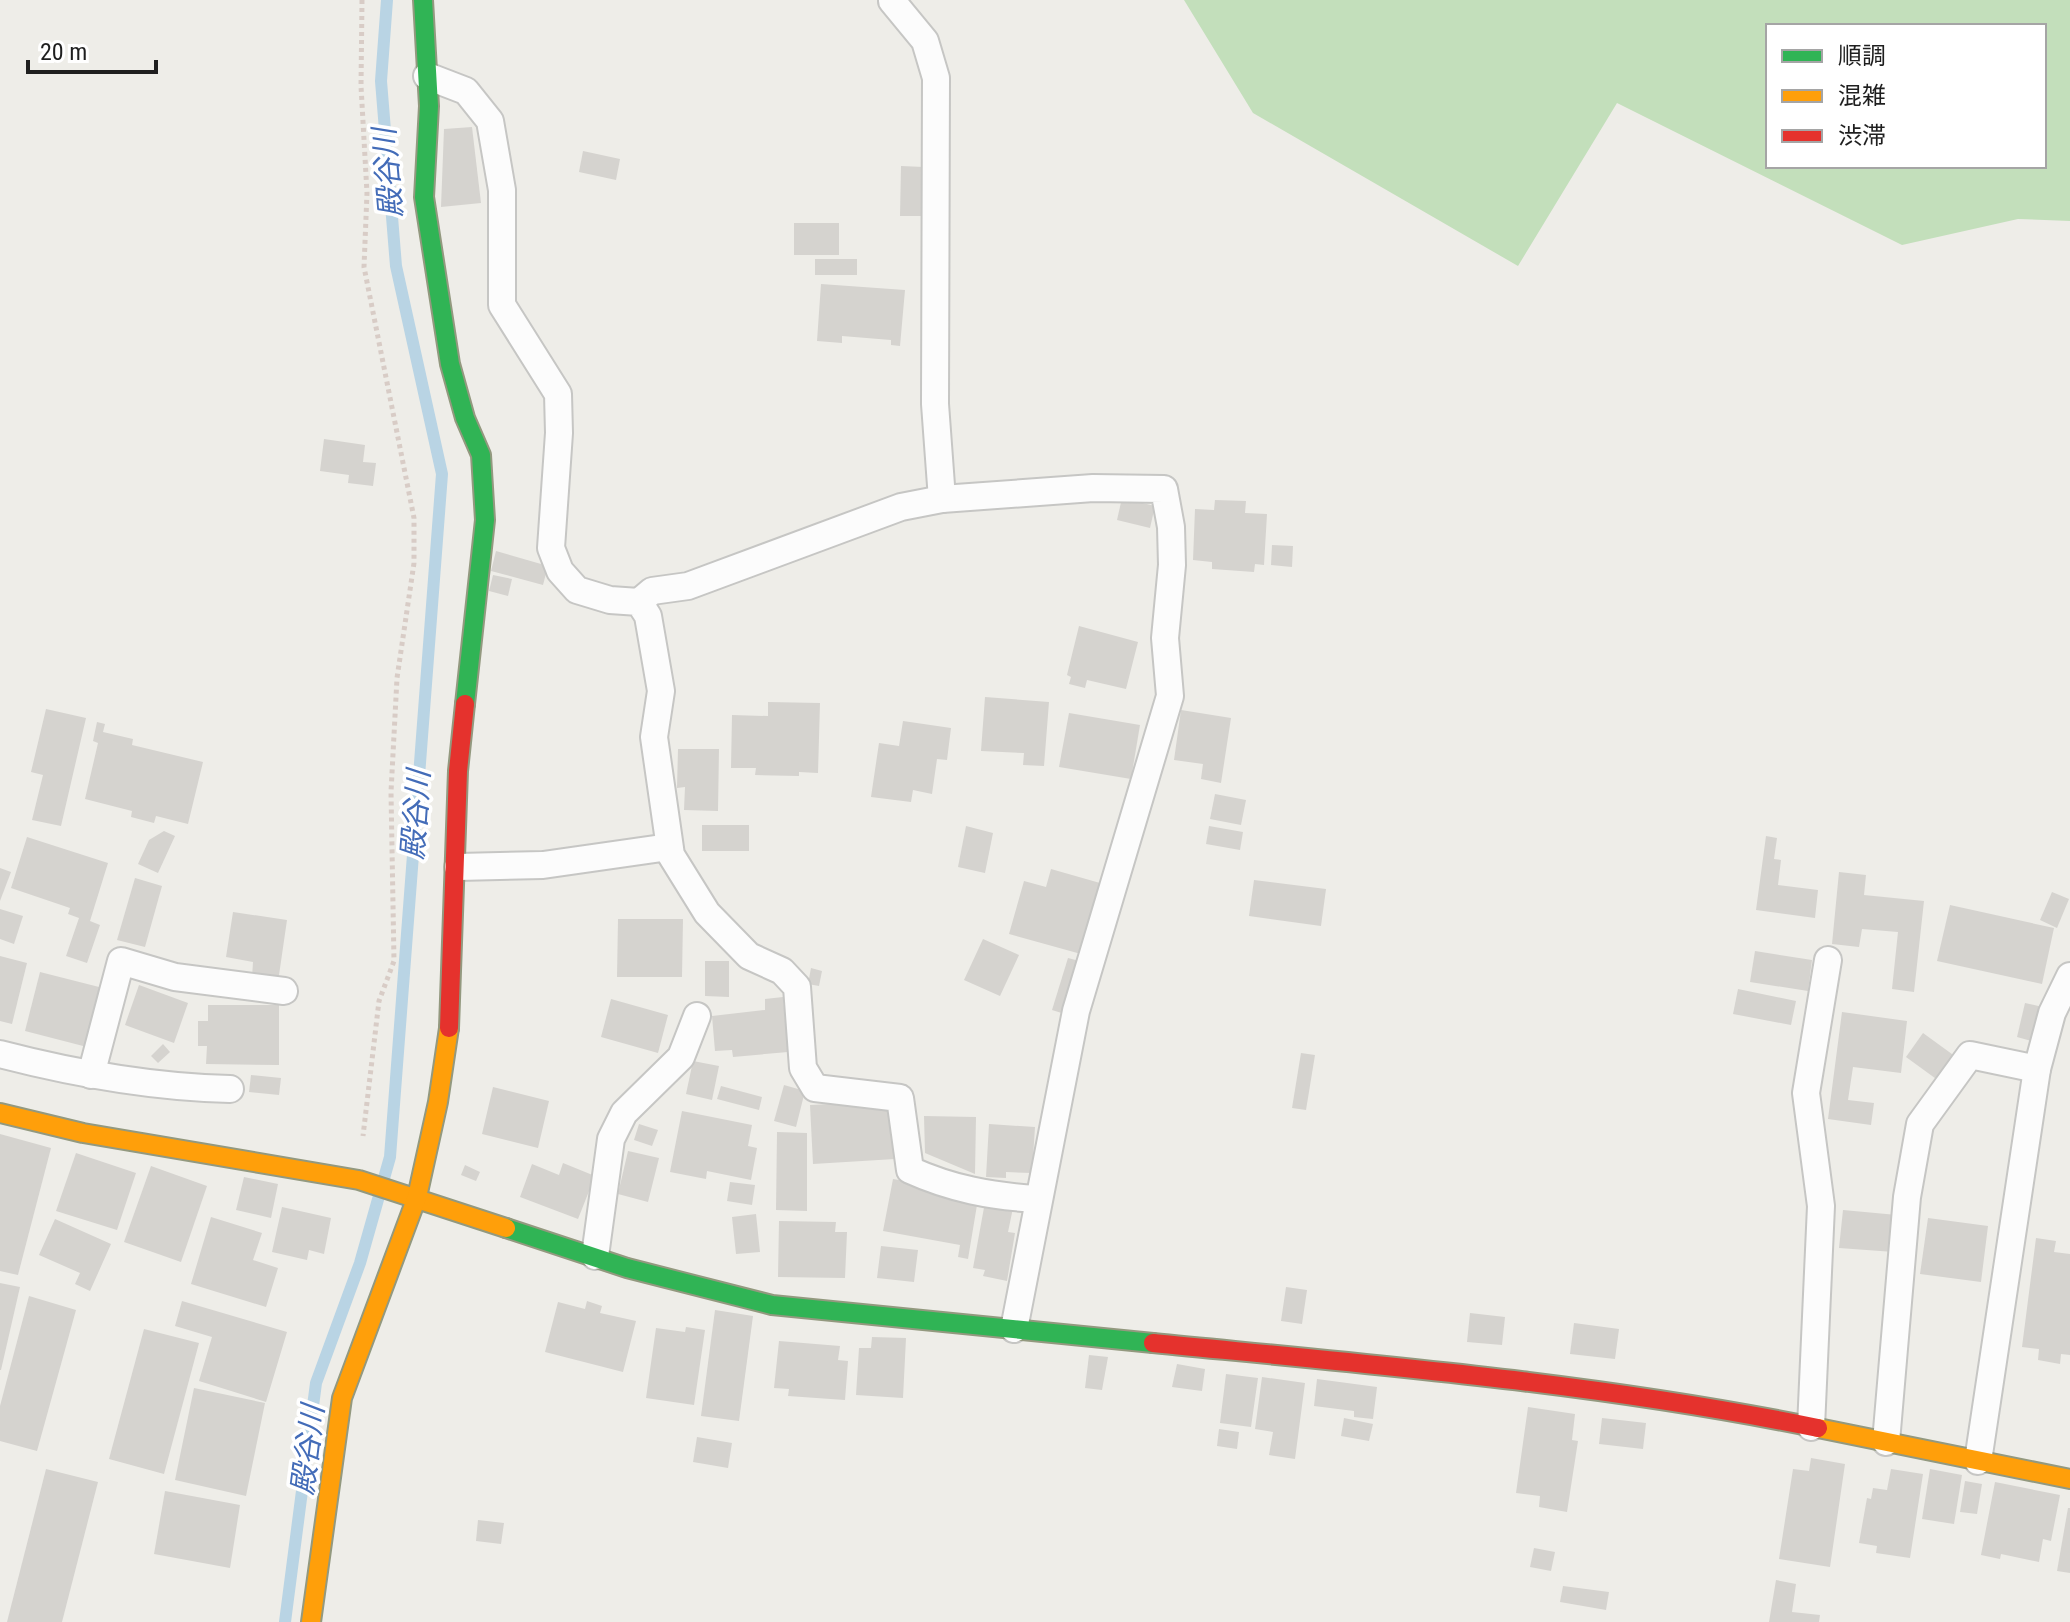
<svg xmlns="http://www.w3.org/2000/svg" width="2070" height="1622" font-family="'Roboto Condensed','Noto Sans JP',sans-serif">
<style>
.forest{fill:#c3dfbb;fill-rule:evenodd}
.lines{fill:none;stroke-linecap:round;stroke-linejoin:round}
.stream{stroke:#b9d4e4;stroke-width:12}
.building{fill:#d5d3cf}
.lane-casing{stroke:#c6c6c4;stroke-width:30}
.fast-casing{stroke:#93997f;stroke-width:22}
.slow-casing{stroke:#93997f;stroke-width:22}
.jam-casing{stroke:#93997f;stroke-width:22}
.path{stroke:#d8ccc6;stroke-width:5;stroke-dasharray:4 4;stroke-linecap:butt}
.lane{stroke:#fcfcfc;stroke-width:26}
.fast{stroke:#30b455;stroke-width:18}
.slow{stroke:#ff9f0a;stroke-width:18}
.jam{stroke:#e5322d;stroke-width:18}
.labels{text-anchor:middle;stroke-width:7;stroke-linejoin:round;paint-order:stroke}
.water-label{font-size:30px;font-style:italic;fill:#436cb8;stroke:#fff}
</style>
<rect width="100%" height="100%" fill="#eeede8"/>
<!-- forest -->
<path class="forest" d="M 1184,0 L 2070,0 L 2070,221 L 2018,219 L 1902,245 L 1617,103 L 1518,266 L 1253,113 ZM 1768,26 L 2044,26 L 2044,166 L 1768,166 Z"/>
<g class="lines">
<!-- stream -->
<polyline class="stream" points="285,1622 316,1383 360,1263 390,1157 442,474 396,266 381,81 387,0"/>
</g>
<!-- building -->
<g class="building">
<polygon points="472,127 481,203 441,207 444,129"/>
<polygon points="583,151 620,159 616,180 579,172"/>
<polygon points="901,166 924,167 923,216 900,216"/>
<rect x="794" y="223" width="45" height="32"/>
<rect x="815" y="259" width="42" height="16"/>
<polygon points="821,284 905,290 900,346 891,345 891,340 842,336 842,343 817,341"/>
<polygon points="324,439 365,445 363,462 376,463 373,486 348,483 349,475 320,471"/>
<polygon points="1122,498 1155,506 1150,528 1117,520"/>
<polygon points="1215,500 1246,501 1245,513 1267,514 1264,565 1255,564 1254,572 1212,569 1212,562 1193,560 1195,509 1214,510"/>
<polygon points="1272,545 1293,546 1292,567 1271,565"/>
<polygon points="496,551 548,566 543,585 491,571"/>
<polygon points="493,575 512,579 508,596 489,591"/>
<polygon points="1079,626 1138,642 1126,689 1087,680 1085,688 1069,684 1071,677 1067,675"/>
<polygon points="985,697 1049,702 1044,766 1023,765 1024,753 981,751"/>
<polygon points="768,702 820,703 818,773 799,772 799,776 755,775 756,768 731,768 732,715 768,716"/>
<polygon points="46,709 86,718 61,826 32,820 43,775 31,772"/>
<polygon points="1181,710 1231,718 1221,783 1201,779 1203,764 1174,760"/>
<polygon points="1069,713 1140,725 1131,779 1059,767"/>
<polygon points="903,721 951,728 947,760 937,759 932,794 913,790 911,802 871,797 879,743 899,746"/>
<polygon points="97,722 105,724 103,732 133,739 132,745 203,762 188,824 156,816 154,823 131,817 132,811 85,799 98,743 93,741"/>
<polygon points="678,749 719,749 718,811 684,810 685,787 677,788"/>
<polygon points="1215,794 1246,800 1241,825 1210,819"/>
<rect x="702" y="825" width="47" height="26"/>
<polygon points="966,826 993,833 985,873 958,867"/>
<polygon points="1209,826 1243,832 1240,850 1206,844"/>
<polygon points="164,831 175,836 158,873 138,864 149,840"/>
<polygon points="1766,836 1777,838 1774,859 1781,860 1778,885 1818,890 1815,918 1756,910"/>
<polygon points="27,837 108,863 90,921 100,925 87,963 66,956 79,918 68,914 70,908 11,888"/>
<polygon points="0,868 11,872 0,901"/>
<polygon points="1051,869 1100,883 1081,954 1009,934 1024,881 1046,887"/>
<polygon points="1839,872 1866,875 1864,895 1924,901 1914,992 1892,989 1898,932 1862,929 1859,947 1832,944"/>
<polygon points="135,878 162,886 145,947 117,940"/>
<polygon points="1254,880 1326,889 1321,926 1249,916"/>
<polygon points="2052,892 2069,899 2057,928 2040,920"/>
<polygon points="1950,905 2054,928 2042,984 1937,961"/>
<polygon points="0,909 23,916 14,944 0,939"/>
<polygon points="233,912 287,920 278,982 252,978 253,962 226,957"/>
<polygon points="618,919 683,919 682,977 617,977"/>
<polygon points="983,939 1019,955 1000,996 964,980"/>
<polygon points="1755,951 1812,960 1808,991 1750,982"/>
<polygon points="0,956 27,963 12,1024 0,1021"/>
<polygon points="1068,958 1083,962 1068,1015 1052,1010"/>
<polygon points="705,961 729,961 729,997 705,996"/>
<polygon points="811,968 822,971 819,986 808,984"/>
<polygon points="40,972 103,988 87,1047 25,1031"/>
<polygon points="139,985 188,1003 174,1043 125,1025"/>
<polygon points="1738,989 1796,1001 1791,1025 1733,1014"/>
<polygon points="783,997 788,1052 733,1057 732,1050 715,1051 712,1016 765,1010 765,999"/>
<polygon points="611,999 668,1015 658,1053 601,1037"/>
<polygon points="2025,1003 2047,1008 2039,1043 2017,1037"/>
<polygon points="208,1005 279,1005 279,1065 206,1064 207,1046 198,1046 198,1021 208,1021"/>
<polygon points="1842,1012 1907,1021 1901,1073 1853,1067 1848,1100 1874,1103 1871,1125 1828,1119"/>
<polygon points="1923,1033 1956,1057 1939,1081 1906,1057"/>
<polygon points="163,1044 170,1052 158,1063 151,1056"/>
<polygon points="1301,1053 1315,1055 1306,1110 1292,1108"/>
<polygon points="693,1061 719,1066 712,1100 686,1094"/>
<polygon points="251,1075 281,1078 279,1095 249,1092"/>
<polygon points="784,1085 805,1091 796,1127 774,1121"/>
<polygon points="721,1086 762,1097 759,1110 717,1099"/>
<polygon points="493,1087 549,1101 538,1148 482,1134"/>
<polygon points="892,1101 895,1159 813,1164 810,1105"/>
<polygon points="682,1111 752,1125 748,1146 757,1148 751,1180 707,1171 706,1179 670,1172"/>
<polygon points="924,1116 976,1117 975,1174 925,1153"/>
<polygon points="639,1124 658,1130 652,1146 634,1140"/>
<polygon points="989,1124 1035,1127 1032,1173 1006,1172 1006,1178 986,1177"/>
<polygon points="777,1132 807,1133 807,1211 776,1210"/>
<polygon points="0,1134 51,1148 18,1275 0,1271"/>
<polygon points="628,1151 659,1158 648,1202 618,1194"/>
<polygon points="76,1153 136,1173 117,1230 56,1211"/>
<polygon points="563,1163 595,1176 578,1219 520,1197 532,1164 559,1175"/>
<polygon points="465,1165 480,1172 476,1181 461,1175"/>
<polygon points="151,1166 207,1186 181,1262 124,1242"/>
<polygon points="244,1177 278,1184 271,1218 236,1210"/>
<polygon points="893,1179 979,1193 968,1259 958,1257 960,1245 883,1231"/>
<polygon points="730,1182 755,1185 752,1205 727,1201"/>
<polygon points="985,1202 1013,1208 1008,1232 1015,1233 1007,1281 983,1276 985,1270 973,1268"/>
<polygon points="282,1207 331,1218 324,1254 309,1250 307,1260 272,1252"/>
<polygon points="1843,1210 1897,1215 1894,1252 1839,1248"/>
<polygon points="756,1214 760,1252 736,1254 732,1217"/>
<polygon points="211,1217 262,1233 253,1260 278,1268 266,1307 191,1284"/>
<polygon points="1928,1218 1988,1226 1981,1282 1920,1274"/>
<polygon points="55,1219 111,1244 90,1291 75,1284 80,1273 39,1255"/>
<polygon points="779,1221 836,1222 835,1232 847,1232 845,1278 778,1277"/>
<polygon points="2036,1238 2056,1241 2054,1252 2070,1254 2070,1355 2061,1354 2060,1364 2038,1360 2039,1349 2022,1347"/>
<polygon points="881,1246 918,1250 914,1282 877,1278"/>
<polygon points="0,1283 20,1287 1,1370 0,1370"/>
<polygon points="1286,1287 1307,1290 1302,1324 1281,1321"/>
<polygon points="29,1296 76,1310 37,1451 0,1441 0,1406"/>
<polygon points="182,1301 287,1332 266,1402 199,1381 212,1337 175,1326"/>
<polygon points="587,1301 602,1306 600,1313 636,1321 623,1372 545,1352 558,1302 585,1309"/>
<polygon points="715,1310 753,1316 739,1421 701,1416"/>
<polygon points="1470,1313 1505,1317 1502,1345 1467,1342"/>
<polygon points="1574,1323 1619,1329 1615,1359 1570,1354"/>
<polygon points="686,1327 705,1330 694,1405 646,1398 656,1328 685,1332"/>
<polygon points="144,1329 199,1343 164,1474 109,1459"/>
<polygon points="872,1337 906,1338 903,1398 856,1395 859,1348 871,1348"/>
<polygon points="779,1341 840,1346 838,1360 848,1361 845,1400 788,1396 789,1389 774,1388"/>
<polygon points="1089,1355 1108,1357 1102,1390 1085,1388"/>
<polygon points="1177,1364 1205,1369 1202,1391 1172,1387"/>
<polygon points="1226,1374 1258,1378 1251,1427 1220,1423"/>
<polygon points="1262,1377 1305,1383 1295,1459 1269,1455 1273,1432 1255,1429"/>
<polygon points="1317,1379 1377,1387 1373,1419 1354,1417 1354,1411 1314,1406"/>
<polygon points="194,1388 265,1403 246,1496 175,1480"/>
<polygon points="1528,1407 1575,1414 1572,1440 1578,1441 1567,1512 1539,1507 1540,1496 1516,1493"/>
<polygon points="1344,1418 1373,1424 1369,1441 1341,1436"/>
<polygon points="1602,1418 1646,1423 1643,1449 1599,1444"/>
<polygon points="1219,1429 1239,1432 1237,1449 1217,1446"/>
<polygon points="697,1437 732,1443 728,1468 693,1462"/>
<polygon points="1811,1458 1845,1464 1830,1567 1779,1559 1793,1469 1809,1471"/>
<polygon points="46,1469 98,1482 62,1622 7,1622"/>
<polygon points="1891,1469 1923,1474 1910,1558 1876,1553 1877,1546 1859,1543 1867,1498 1871,1499 1873,1488 1887,1490"/>
<polygon points="1930,1469 1962,1475 1954,1524 1922,1519"/>
<polygon points="1965,1481 1982,1484 1977,1514 1960,1512"/>
<polygon points="1995,1482 2060,1495 2051,1541 2043,1539 2039,1562 2001,1554 2000,1559 1981,1555"/>
<polygon points="165,1491 240,1505 230,1568 154,1554"/>
<polygon points="2068,1508 2070,1508 2070,1573 2057,1571"/>
<polygon points="478,1520 504,1523 501,1544 476,1541"/>
<polygon points="1534,1548 1555,1552 1551,1571 1530,1567"/>
<polygon points="1776,1580 1796,1584 1792,1612 1820,1615 1819,1622 1769,1622"/>
<polygon points="1563,1586 1609,1592 1606,1610 1560,1602"/>
</g>
<g class="lines">
<defs>
<g id="lane">
<polyline points="892,1 925,41 936,78 935,404 942,499"/>
<path d="M 427,76 L 466,91 L 490,121 L 502,190 L 502,305 L 558,394 L 559,433 L 551,548 L 560,571 L 577,590 L 610,600 L 639,602 L 648,616 L 661,691 L 654,737 L 671,855 L 707,913 L 749,956 L 782,971 L 797,987 L 803,1068 L 815,1088 L 900,1098 L 910,1170 C 952,1189 991,1196 1036,1199"/>
<polyline points="639,602 652,591 688,586 901,507 942,499 1093,488 1164,489 1171,527 1172,565 1165,638 1170,696 1076,1011 1014,1329"/>
<polyline points="458,867 543,865 669,847"/>
<path d="M 0,1054 C 77,1074 151,1087 230,1089"/>
<polyline points="91,1075 121,961 175,977 284,991"/>
<polyline points="595,1256 611,1139 624,1113 681,1057 697,1016"/>
<polyline points="1811,1427 1821,1206 1806,1093 1828,960"/>
<polyline points="1886,1442 1907,1197 1920,1124 1970,1055 2037,1069"/>
<polyline points="1978,1461 2037,1069 2052,1013 2070,976"/>
</g>
<g id="fast">
<polyline points="423,0 429,106 424,197 450,364 465,418 481,455 485,520 465,704"/>
<polyline points="506,1228 627,1268 772,1305 1153,1343"/>
</g>
<g id="slow">
<polyline points="0,1113 83,1133 359,1180 506,1228"/>
<polyline points="1818,1428 2070,1479"/>
<polyline points="311,1622 342,1398 417,1197 438,1102 449,1028"/>
</g>
<g id="jam">
<polyline points="449,1028 458,771 465,704"/>
<path d="M 1153,1343 C 1376,1365 1598,1383 1818,1428"/>
</g>
</defs>
<!-- lane casing -->
<use href="#lane" class="lane-casing"/>
<!-- fast casing -->
<use href="#fast" class="fast-casing"/>
<!-- slow casing -->
<use href="#slow" class="slow-casing"/>
<!-- jam casing -->
<use href="#jam" class="jam-casing"/>
<!-- path -->
<polyline class="path" points="362,0 361,86 367,193 364,267 414,518 414,563 397,678 391,792 394,961 379,1001 363,1136"/>
<!-- lane -->
<use href="#lane" class="lane"/>
<!-- fast -->
<use href="#fast" class="fast"/>
<!-- slow -->
<use href="#slow" class="slow"/>
<!-- jam -->
<use href="#jam" class="jam"/>
</g>
<g class="labels">
<!-- water labels -->
<g class="water-label">
<text transform="translate(388 173) rotate(-95)" y="10">殿谷川</text>
<text transform="translate(416 815) rotate(-86)" y="10">殿谷川</text>
<text transform="translate(308 1450) rotate(-83)" y="10">殿谷川</text>
</g>
</g>
<!-- legend -->
<rect x="1766" y="24" width="280" height="144" fill="#ffffff" stroke="#a5a5a5" stroke-width="2"/>
<rect x="1782" y="50" width="40" height="12" fill="#30b455" stroke="#a5a5a5" stroke-width="2"/>
<text x="1838" y="64" font-size="24" fill="#1f1f1f">順調</text>
<rect x="1782" y="90" width="40" height="12" fill="#ff9f0a" stroke="#a5a5a5" stroke-width="2"/>
<text x="1838" y="104" font-size="24" fill="#1f1f1f">混雑</text>
<rect x="1782" y="130" width="40" height="12" fill="#e5322d" stroke="#a5a5a5" stroke-width="2"/>
<text x="1838" y="144" font-size="24" fill="#1f1f1f">渋滞</text>
<!-- scale -->
<path d="M28 60v12h128v-12" fill="none" stroke="#1f1f1f" stroke-width="4"/>
<text x="40" y="60" font-size="24" fill="#1f1f1f" stroke="#ffffff" stroke-width="6" paint-order="stroke">20 m</text>
</svg>
